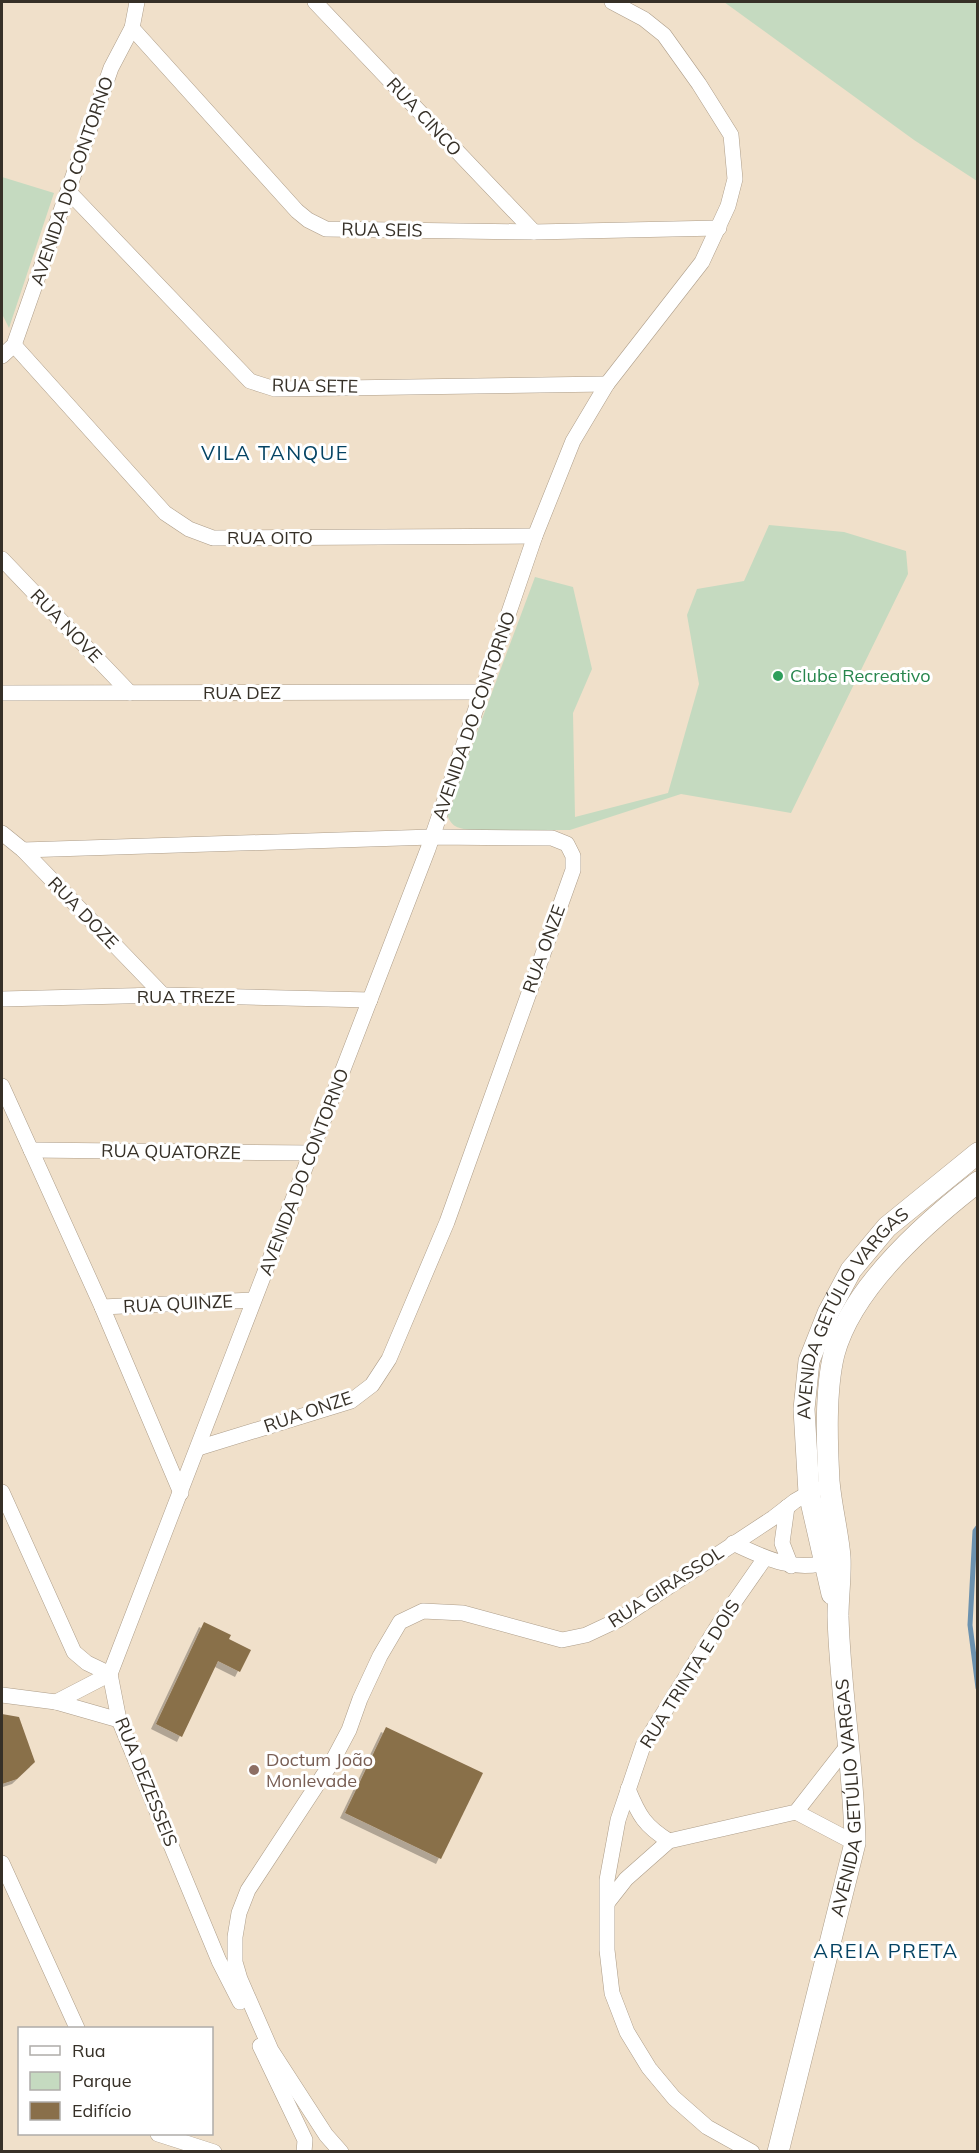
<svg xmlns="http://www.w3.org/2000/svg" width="979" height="2153" font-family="Mulish,sans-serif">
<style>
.green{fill:#c5dac0}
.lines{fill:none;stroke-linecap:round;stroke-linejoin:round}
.stream{stroke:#6c92af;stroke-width:5}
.building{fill:#896f4a;filter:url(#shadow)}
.street-casing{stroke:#ad9d89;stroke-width:16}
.secondary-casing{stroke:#ad9d89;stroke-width:22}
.street{stroke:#fff;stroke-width:15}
.secondary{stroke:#fff;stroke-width:21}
.leisure-dot{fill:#2e9e5b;stroke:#fff;stroke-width:2}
.education-dot{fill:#8d6e63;stroke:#fff;stroke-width:2}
.labels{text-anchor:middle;stroke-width:6;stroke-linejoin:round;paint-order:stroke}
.street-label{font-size:18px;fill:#363027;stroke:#fff}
.leisure-label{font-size:18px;fill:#27864d;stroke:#fff;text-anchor:start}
.education-label{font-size:18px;fill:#785e54;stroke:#fff;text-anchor:start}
.neighbourhood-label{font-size:20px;letter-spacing:1.5px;fill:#044363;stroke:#fff}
</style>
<defs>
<filter id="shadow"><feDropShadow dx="-5" dy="5" stdDeviation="0" flood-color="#0004"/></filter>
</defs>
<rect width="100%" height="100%" fill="#f0e0ca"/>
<!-- green -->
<g class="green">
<polygon points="724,2 977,2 977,181 914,140"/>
<polygon points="2,177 54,193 9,328 2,314"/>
<path d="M 769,525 L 844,532 L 906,551 L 908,574 L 791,813 L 681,794 L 570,830 L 469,830 C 457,828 450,826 447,813 L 535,577 L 573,587 L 592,669 L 573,713 L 575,817 L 668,793 L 699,684 L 687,615 L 697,589 L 744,581 Z"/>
</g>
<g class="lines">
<!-- stream -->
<polyline class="stream" points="978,1527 975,1531 970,1625 978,1688"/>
</g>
<!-- building -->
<g class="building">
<polygon points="204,1622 231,1635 229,1639 251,1650 240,1672 218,1661 182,1737 156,1724"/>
<polygon points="2,1714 19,1717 35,1762 17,1779 2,1784"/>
<polygon points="386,1727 483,1773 441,1859 345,1813"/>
</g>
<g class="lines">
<defs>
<g id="street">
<polyline points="315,2 534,232"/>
<polyline points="132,28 297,211 308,220 326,229 534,232 719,228"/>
<polyline points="69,192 250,381 275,389 607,384"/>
<polyline points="14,345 165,513 189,529 213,538 535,536"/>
<polyline points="2,356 14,345 111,68 132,28 137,2"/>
<polyline points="2,559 130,693"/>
<polyline points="2,693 482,692"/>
<polyline points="2,833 23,850 163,995"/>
<polyline points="23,850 432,837 552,838 567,844 573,856 573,870 447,1222 389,1359 372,1385 351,1401 198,1448"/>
<polyline points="2,999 163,995 370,1000"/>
<polyline points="2,1086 102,1307 181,1493"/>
<polyline points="31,1150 311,1153"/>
<polyline points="102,1307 253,1300"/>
<polyline points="2,1492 74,1652 87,1663 110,1674"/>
<polyline points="787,1507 782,1543 791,1566"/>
<path d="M 733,1543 C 766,1559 798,1574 834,1560"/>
<polyline points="110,1674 428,849 535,536 573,441 607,384 702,262 728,206 735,179 731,135 699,84 664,35 644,19 612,2"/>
<polyline points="110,1674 119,1720 219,1961 240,2002"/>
<polyline points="2,1695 56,1702 119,1720"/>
<polyline points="56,1702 110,1674"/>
<path d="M 628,1789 C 639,1816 645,1826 669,1841"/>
<polyline points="796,1812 855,1843"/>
<polyline points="2,1863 77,2028"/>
<polyline points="608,1902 626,1879 669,1841 796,1812 849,1744"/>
<polyline points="260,2046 305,2140 304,2152"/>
<polyline points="158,2134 214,2152"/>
<polyline points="341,2152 326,2135 271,2050 240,1979 235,1962 235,1937 239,1913 248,1890 332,1762 349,1730 360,1699 380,1656 400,1622 423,1611 463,1613 562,1640 586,1635 618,1620 773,1518 795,1501 816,1489"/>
<polyline points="752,2152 707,2127 674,2098 649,2068 627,2032 612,1993 607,1950 607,1880 618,1820 643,1746 719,1624 765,1558"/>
</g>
<g id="secondary">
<path id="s1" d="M 832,1594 L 809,1493 L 804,1409 L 809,1361 L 828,1313 L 851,1270 L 887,1227 L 978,1153"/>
<path id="s2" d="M 778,2152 L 855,1843 C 854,1767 840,1692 838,1616 C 838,1597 841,1577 840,1557 C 838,1532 831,1506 829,1481 C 827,1443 825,1391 834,1354 C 852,1287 925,1223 978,1182"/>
</g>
</defs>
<!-- street casing -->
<use href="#street" class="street-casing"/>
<!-- secondary casing -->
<use href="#secondary" class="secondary-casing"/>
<!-- street -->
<use href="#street" class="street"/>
<!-- secondary -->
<use href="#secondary" class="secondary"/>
</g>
<!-- markers -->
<circle class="leisure-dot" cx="778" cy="676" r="6"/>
<circle class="education-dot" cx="254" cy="1770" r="6"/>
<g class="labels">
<!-- street labels -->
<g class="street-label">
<text transform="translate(424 117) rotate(47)" y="6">RUA CINCO</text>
<text transform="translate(72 181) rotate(-71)" y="6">AVENIDA DO CONTORNO</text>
<text transform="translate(382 230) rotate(1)" y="6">RUA SEIS</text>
<text transform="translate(315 386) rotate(1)" y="6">RUA SETE</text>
<text x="270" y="544">RUA OITO</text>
<text transform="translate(66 626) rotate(46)" y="6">RUA NOVE</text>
<text x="242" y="699">RUA DEZ</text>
<text transform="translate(474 716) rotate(-71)" y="6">AVENIDA DO CONTORNO</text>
<text transform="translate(83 913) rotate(46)" y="6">RUA DOZE</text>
<text transform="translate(544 949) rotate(-70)" y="6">RUA ONZE</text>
<text x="186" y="1003">RUA TREZE</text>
<text transform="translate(171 1152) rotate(1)" y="6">RUA QUATORZE</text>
<text transform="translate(304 1172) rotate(-69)" y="6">AVENIDA DO CONTORNO</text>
<text transform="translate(178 1304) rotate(-3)" y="6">RUA QUINZE</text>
<text dy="6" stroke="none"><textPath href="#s1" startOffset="297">AVENIDA GETÚLIO VARGAS</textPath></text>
<text transform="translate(308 1412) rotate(-19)" y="6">RUA ONZE</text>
<text transform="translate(666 1587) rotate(-33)" y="6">RUA GIRASSOL</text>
<text transform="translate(690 1674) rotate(-58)" y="6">RUA TRINTA E DOIS</text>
<text transform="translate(146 1782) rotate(68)" y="6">RUA DEZESSEIS</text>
<text dy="6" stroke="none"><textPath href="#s2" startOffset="363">AVENIDA GETÚLIO VARGAS</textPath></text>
</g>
<!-- leisure labels -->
<g class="leisure-label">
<text x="790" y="682">Clube Recreativo</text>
</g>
<!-- education labels -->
<g class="education-label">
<text x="266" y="1766">Doctum João<tspan x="266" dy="21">Monlevade</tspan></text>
</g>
<!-- neighbourhood labels -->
<g class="neighbourhood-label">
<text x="275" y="460">VILA TANQUE</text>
<text x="886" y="1958">AREIA PRETA</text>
</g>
</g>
<!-- border -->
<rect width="979" height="2153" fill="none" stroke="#363027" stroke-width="6"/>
<!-- legend -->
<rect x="18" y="2027" width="195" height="108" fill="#ffffff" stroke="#afaca9" stroke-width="1.5"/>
<rect x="30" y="2046" width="30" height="9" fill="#ffffff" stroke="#afaca9" stroke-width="1.5"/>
<text x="72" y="2057" font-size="18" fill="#363027">Rua</text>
<rect x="30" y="2072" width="30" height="18" fill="#c5dac0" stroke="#afaca9" stroke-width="1.5"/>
<text x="72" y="2087" font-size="18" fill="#363027">Parque</text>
<rect x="30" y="2102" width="30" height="18" fill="#896f4a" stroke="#afaca9" stroke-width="1.5"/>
<text x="72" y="2117" font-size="18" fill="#363027">Edifício</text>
</svg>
